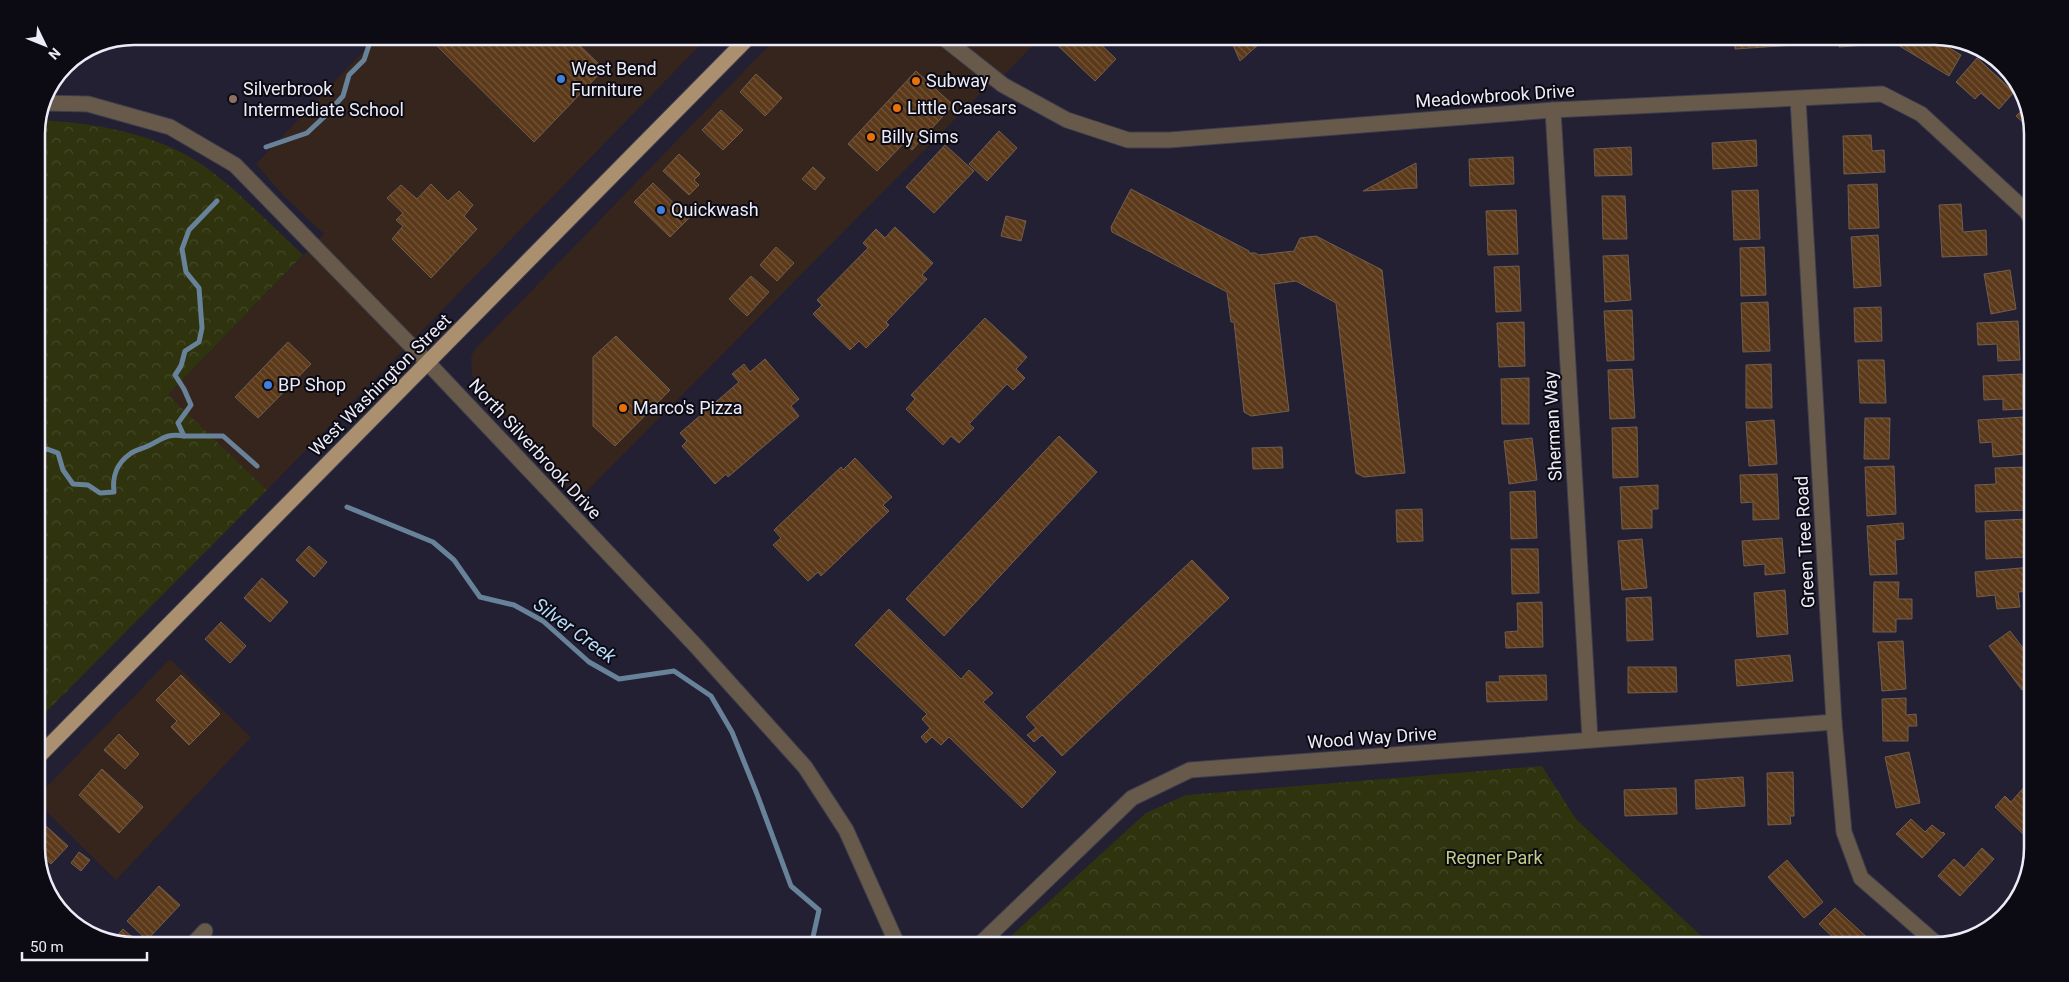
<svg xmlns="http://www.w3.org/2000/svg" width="2069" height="982" font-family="Roboto,sans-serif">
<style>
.commercial{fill:#36251d}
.park{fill:url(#park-crowns)}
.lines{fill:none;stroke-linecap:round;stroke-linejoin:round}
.stream{stroke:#68829a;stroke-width:5}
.building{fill:url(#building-back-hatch);stroke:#715e4e}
.minor-casing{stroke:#3e3d4e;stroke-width:17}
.major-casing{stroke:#3e3d4e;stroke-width:17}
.minor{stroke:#675a4a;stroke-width:15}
.major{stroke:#ab906f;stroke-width:15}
.shop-dot{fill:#3f7fe0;stroke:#0c0b13;stroke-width:2}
.food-dot{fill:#e8710a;stroke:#0c0b13;stroke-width:2}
.education-dot{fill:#8d6e63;stroke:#0c0b13;stroke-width:2}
.labels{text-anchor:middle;stroke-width:4;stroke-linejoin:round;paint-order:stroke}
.poi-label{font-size:18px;fill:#ececf9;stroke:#0c0b13;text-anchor:start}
.street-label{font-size:18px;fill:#ececf9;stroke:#0c0b13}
.park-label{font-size:18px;fill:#c2cd84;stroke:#0c0b13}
.water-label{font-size:19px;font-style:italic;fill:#b7dbfa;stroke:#0c0b13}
.rim{fill:none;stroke:#ececf9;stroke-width:2.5}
</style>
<defs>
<pattern id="park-crowns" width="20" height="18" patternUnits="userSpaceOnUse" patternTransform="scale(1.25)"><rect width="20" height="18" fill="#2f340f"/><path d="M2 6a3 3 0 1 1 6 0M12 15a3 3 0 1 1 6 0" fill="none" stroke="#434827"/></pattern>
<pattern id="building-back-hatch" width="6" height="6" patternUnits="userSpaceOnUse" patternTransform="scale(1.25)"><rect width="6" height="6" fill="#5b3919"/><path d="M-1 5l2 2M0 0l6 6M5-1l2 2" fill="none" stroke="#73563b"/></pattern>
</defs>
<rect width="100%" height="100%" fill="#222032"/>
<!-- commercial -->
<g class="commercial">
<polygon points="378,36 709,36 267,490 168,395 324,234 282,194 256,164"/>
<polygon points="778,36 1042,36 1004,75 980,94 578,500 477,384 472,374 471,357 475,349"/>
<polygon points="170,659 251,737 116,880 36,801 36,798"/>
</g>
<!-- park -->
<g class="park">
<path d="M 38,120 C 103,123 171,136 221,179 C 250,203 276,230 303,255 L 168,395 L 267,490 L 36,722 L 36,128 Z"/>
<polygon points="1542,766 1576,819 1712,946 1000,946 1146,813 1186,795"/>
</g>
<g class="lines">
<!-- stream -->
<g class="stream">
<polyline points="266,147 307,133 324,117 343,96 349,75 364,60 372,36"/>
<polyline points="217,201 189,230 182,249 186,272 199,288 202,328 199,342 185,351 181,366 175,375 184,389 191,405 178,423 184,436 223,436 257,466"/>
<path d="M 36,454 L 47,449 L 58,453 L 63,470 L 73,484 L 88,485 L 100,493 L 114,492 C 112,477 117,463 130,454 C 134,450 142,449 148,446 C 163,439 166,433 184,436"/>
<polyline points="347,507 433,542 454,560 480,597 514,605 543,621 589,662 619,679 674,671 711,696 732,732 757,794 791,886 819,910 811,946"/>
</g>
</g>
<!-- building -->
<g class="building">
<polygon points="427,36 570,36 604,69 534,142"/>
<polygon points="1054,36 1092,36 1116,59 1095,81 1051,39"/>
<polygon points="1229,36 1268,36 1240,61"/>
<polygon points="1355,36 1366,36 1361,41"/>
<polygon points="1735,36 1796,36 1796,45 1735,49"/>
<polygon points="1839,36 1880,36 1880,44 1839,47"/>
<polygon points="1903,36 1930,36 1961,55 1949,76 1898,45"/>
<polygon points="1977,58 2014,92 1999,109 1981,93 1975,99 1956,82"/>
<polygon points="916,71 953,105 912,150 904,143 877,171 848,144"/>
<polygon points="756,74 782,98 765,116 740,92"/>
<polygon points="2025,107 2033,128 2033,131 2016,116"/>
<polygon points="721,110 743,130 723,150 702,130"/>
<polygon points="999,131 1017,148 987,181 969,164"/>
<polygon points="1871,135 1872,151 1884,150 1885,172 1844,174 1843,136"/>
<polygon points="1756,140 1757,166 1713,169 1712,143"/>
<polygon points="945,145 974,171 934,213 906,187"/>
<polygon points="1631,147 1632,175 1595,176 1594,149"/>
<polygon points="679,154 700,174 694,180 699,185 689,195 663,171"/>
<polygon points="1513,157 1514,184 1470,186 1469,159"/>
<polygon points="1416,163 1417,188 1363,191"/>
<polygon points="813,167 825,178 815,190 802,179"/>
<polygon points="653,183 689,218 670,237 634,202"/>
<polygon points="431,184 448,201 459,191 473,205 464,216 477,229 431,278 392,239 403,226 396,220 403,213 387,198 401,185 417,199"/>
<polygon points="1877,184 1879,228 1849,229 1848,185"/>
<polygon points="1131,189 1249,251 1249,253 1255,253 1259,255 1294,251 1300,238 1316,236 1382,270 1405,473 1364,477 1356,473 1336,303 1296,281 1274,284 1289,411 1251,416 1244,412 1234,322 1231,322 1227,292 1112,232 1111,227"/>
<polygon points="1758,190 1760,239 1734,240 1732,191"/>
<polygon points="1602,196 1625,196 1627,239 1603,239"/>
<polygon points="1961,204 1963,232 1986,230 1987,255 1942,257 1939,205"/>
<polygon points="1516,210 1518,254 1488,255 1486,211"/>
<polygon points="1006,216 1026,221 1021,241 1001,236"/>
<polygon points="895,227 933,263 922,275 927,279 886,322 889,325 866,348 859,341 850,350 813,314 822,305 817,300 868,248 863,243 876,229 885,238"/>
<polygon points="1878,235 1881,286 1854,288 1851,237"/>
<polygon points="776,247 794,263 777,281 760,265"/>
<polygon points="1764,247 1766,295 1741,296 1740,248"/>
<polygon points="1628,255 1631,300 1605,302 1603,256"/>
<polygon points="1519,266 1521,311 1496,312 1494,267"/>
<polygon points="2010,270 2016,309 1991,314 1984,274"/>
<polygon points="751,276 769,292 747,316 729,299"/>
<polygon points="1768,302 1770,351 1743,352 1741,303"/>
<polygon points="1881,307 1882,341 1855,342 1854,308"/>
<polygon points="1632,310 1634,360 1607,361 1604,311"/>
<polygon points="985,318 1027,357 1016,369 1025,378 1013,390 1007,384 969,424 974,428 959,443 951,436 943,445 906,409 915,399 911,395"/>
<polygon points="2018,321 2020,360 1998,361 1997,344 1978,345 1977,323"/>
<polygon points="1524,322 1525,366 1499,367 1497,323"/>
<polygon points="616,336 670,390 615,446 593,426 593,357"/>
<polygon points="288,342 311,364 258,418 235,397"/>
<polygon points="765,359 799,399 791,406 799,416 728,477 726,474 715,484 682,446 687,441 680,433 739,382 732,374 744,364 750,372"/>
<polygon points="1858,360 1884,360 1886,403 1860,403"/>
<polygon points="1771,364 1772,408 1746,408 1746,365"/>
<polygon points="1632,369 1635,418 1610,419 1608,370"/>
<polygon points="2022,374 2023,409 2003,410 2003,399 1984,400 1983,376"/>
<polygon points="1529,378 1529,424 1502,424 1501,379"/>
<polygon points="2023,417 2025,454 1993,457 1992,442 1980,443 1978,420"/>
<polygon points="1865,418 1890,418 1889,459 1864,459"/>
<polygon points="1774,420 1777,464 1749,466 1746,422"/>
<polygon points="1637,427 1638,477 1613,478 1612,428"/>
<polygon points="1059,436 1097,472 944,636 906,599"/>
<polygon points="1532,438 1537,480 1509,484 1504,441"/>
<polygon points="1282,447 1283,468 1253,469 1252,448"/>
<polygon points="855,458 892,497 883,505 889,511 821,576 818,572 808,581 773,545 781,538 774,530 841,467 843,470"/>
<polygon points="1894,466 1896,514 1867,516 1865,467"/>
<polygon points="2027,467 2028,510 1976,512 1975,485 1996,484 1995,468"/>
<polygon points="1777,474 1779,519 1753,520 1753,502 1741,503 1740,475"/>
<polygon points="1658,485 1658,509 1652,509 1652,528 1622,529 1620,487"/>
<polygon points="1535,491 1537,538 1511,539 1510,492"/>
<polygon points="1422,509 1423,541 1397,542 1396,510"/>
<polygon points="2028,519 2029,557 1986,559 1985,521"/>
<polygon points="1903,523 1904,539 1895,540 1897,574 1870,575 1867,526"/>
<polygon points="1782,538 1785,573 1765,575 1765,564 1744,566 1742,541"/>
<polygon points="1642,539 1647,588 1622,590 1618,541"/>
<polygon points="309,546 327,562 314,577 296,560"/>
<polygon points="1511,549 1538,549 1539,593 1512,594"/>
<polygon points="1192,560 1229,598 1062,756 1042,735 1034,742 1027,735 1036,728 1026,717"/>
<polygon points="2032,567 2033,591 2018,592 2020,607 1997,609 1995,595 1977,597 1975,572"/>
<polygon points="262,578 288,602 270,622 244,598"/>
<polygon points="1874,582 1899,582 1898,599 1912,599 1912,619 1896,619 1896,632 1873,632"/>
<polygon points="1785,590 1788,634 1757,637 1754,593"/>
<polygon points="1651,597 1653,640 1627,641 1626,598"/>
<polygon points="1542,602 1543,647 1506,648 1505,632 1518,631 1517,603"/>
<polygon points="889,609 961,679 969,670 993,693 983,702 1056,772 1022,808 949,737 941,745 932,737 926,743 921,737 930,728 922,719 927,714 855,645"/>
<polygon points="221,622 246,646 230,663 205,639"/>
<polygon points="2010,631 2033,661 2033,682 2022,690 1989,646"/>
<polygon points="1903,641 1906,689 1882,691 1878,642"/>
<polygon points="1790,655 1793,681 1737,686 1735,660"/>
<polygon points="1628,667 1676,667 1677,692 1628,693"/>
<polygon points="181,675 220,714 189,745 171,727 177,721 156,700"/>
<polygon points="1546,675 1547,700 1487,702 1486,682 1500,682 1499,676"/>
<polygon points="1906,698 1906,715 1916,714 1917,726 1908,726 1908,741 1883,741 1882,699"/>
<polygon points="119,734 139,754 125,769 104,750"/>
<polygon points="1909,752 1920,803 1896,808 1885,757"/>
<polygon points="102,769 143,807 119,833 79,795"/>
<polygon points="1793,772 1794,816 1790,816 1791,824 1768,825 1767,773"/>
<polygon points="1743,777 1745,806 1696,809 1695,780"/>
<polygon points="2025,786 2030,790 2033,787 2033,824 2023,834 1995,807 2005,796 2011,802"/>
<polygon points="1676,788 1677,814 1625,816 1624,790"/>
<polygon points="36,817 68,846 51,864 36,851"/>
<polygon points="1911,819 1925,832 1932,825 1942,833 1943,832 1945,834 1922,858 1896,834"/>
<polygon points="1982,848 1994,859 1960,896 1938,876 1954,859 1964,868"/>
<polygon points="79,852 90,860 81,871 71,863"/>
<polygon points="1787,860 1823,902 1804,918 1768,877"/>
<polygon points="159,886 180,905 147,940 127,921"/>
<polygon points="1835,908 1871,941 1866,946 1832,946 1837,941 1819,924"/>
<polygon points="123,929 141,945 140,946 112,941"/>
</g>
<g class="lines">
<defs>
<g id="minor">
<polyline points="941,36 1003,85 1067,120 1128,140 1169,140 1553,110 1882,94 1921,114 2026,211 2033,222"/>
<polyline points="1798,99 1834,722 1844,832 1861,878 1938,945"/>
<polyline points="42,103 88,104 170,127 235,165 428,363 696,646 805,767 846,830 898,946"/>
<polyline points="1553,110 1590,739"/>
<polyline points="191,946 205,931"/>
<polyline points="978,946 1132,798 1190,770 1834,722"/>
</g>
<polyline id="major" points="36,759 750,36"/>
</defs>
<!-- minor casing -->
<use href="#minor" class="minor-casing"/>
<!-- major casing -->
<use href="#major" class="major-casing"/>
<!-- minor -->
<use href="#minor" class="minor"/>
<!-- major -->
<use href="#major" class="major"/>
</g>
<!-- markers -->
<g class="shop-dot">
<circle cx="561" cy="79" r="5"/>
<circle cx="661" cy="210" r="5"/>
<circle cx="268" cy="385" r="5"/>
</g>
<g class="food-dot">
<circle cx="916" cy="81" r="5"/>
<circle cx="897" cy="108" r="5"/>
<circle cx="871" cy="137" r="5"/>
<circle cx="623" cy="408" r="5"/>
</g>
<circle class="education-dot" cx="233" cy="99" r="5"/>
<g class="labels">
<!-- poi labels -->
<g class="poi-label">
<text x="571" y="75">West Bend<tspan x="571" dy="21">Furniture</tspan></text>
<text x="926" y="87">Subway</text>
<text x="243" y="95">Silverbrook<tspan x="243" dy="21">Intermediate School</tspan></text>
<text x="907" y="114">Little Caesars</text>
<text x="881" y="143">Billy Sims</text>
<text x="671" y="216">Quickwash</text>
<text x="278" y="391">BP Shop</text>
<text x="633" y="414">Marco's Pizza</text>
</g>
<!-- street labels -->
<g class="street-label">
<text transform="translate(1495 96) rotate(-4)" y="6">Meadowbrook Drive</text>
<text transform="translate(380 385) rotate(-45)" y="6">West Washington Street</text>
<text transform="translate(1553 426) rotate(-93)" y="6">Sherman Way</text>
<text transform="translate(535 449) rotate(47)" y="6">North Silverbrook Drive</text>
<text transform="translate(1805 542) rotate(-93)" y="6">Green Tree Road</text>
<text transform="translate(1372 738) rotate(-4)" y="6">Wood Way Drive</text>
</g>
<!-- park labels -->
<g class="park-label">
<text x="1494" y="864">Regner Park</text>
</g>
<!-- water labels -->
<g class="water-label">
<text transform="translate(575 630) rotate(36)" y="7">Silver Creek</text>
</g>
</g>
<!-- crop -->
<path d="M0 0H2069V982H0ZM134 45H1935A89 89 0 0 1 2024 134V848A89 89 0 0 1 1935 937H134A89 89 0 0 1 45 848V134A89 89 0 0 1 134 45Z" fill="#0c0b13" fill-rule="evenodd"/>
<path class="rim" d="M134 45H1935A89 89 0 0 1 2024 134V848A89 89 0 0 1 1935 937H134A89 89 0 0 1 45 848V134A89 89 0 0 1 134 45Z"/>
<!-- north arrow -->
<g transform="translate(45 45) rotate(133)" stroke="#0c0b13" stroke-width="4" paint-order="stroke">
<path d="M0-4L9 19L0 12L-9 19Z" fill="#ececf9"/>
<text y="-8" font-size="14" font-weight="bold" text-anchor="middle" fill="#ececf9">N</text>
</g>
<!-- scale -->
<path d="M22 952v8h125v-8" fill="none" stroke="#ececf9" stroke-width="2.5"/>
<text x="30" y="952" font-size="15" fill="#ececf9" stroke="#0c0b13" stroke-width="4" paint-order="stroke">50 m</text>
</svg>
